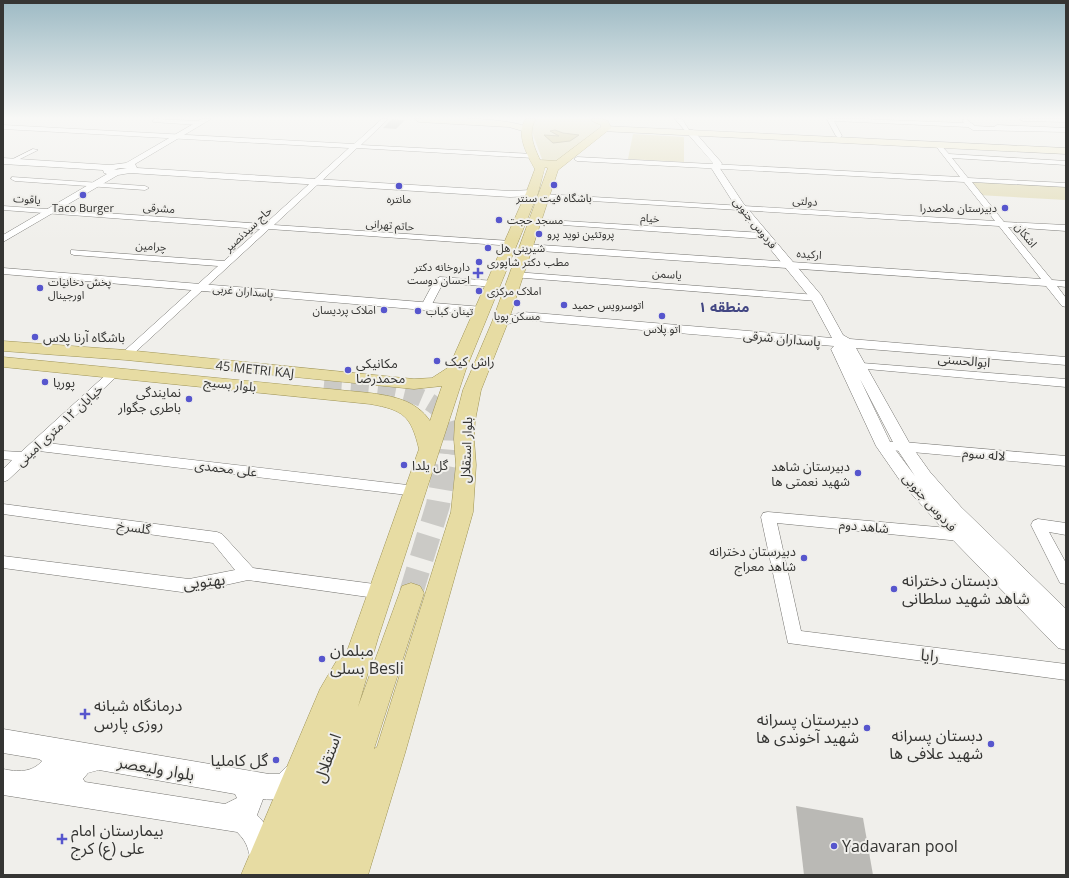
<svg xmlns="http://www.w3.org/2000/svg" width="1069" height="878" font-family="'Open Sans','Noto Sans Arabic',sans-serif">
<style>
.green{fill:#e3ddba}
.water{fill:#cec38d;stroke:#a09872}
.building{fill:#bab9b5}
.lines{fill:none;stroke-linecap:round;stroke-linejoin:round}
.primary-tunnel-far1{stroke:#cbcac6;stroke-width:18;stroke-dasharray:18 9;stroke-linecap:butt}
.primary-tunnel{stroke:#cbcac6;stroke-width:24;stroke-dasharray:24 12;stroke-linecap:butt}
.minor-casing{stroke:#757470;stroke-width:1}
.tertiary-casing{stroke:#757470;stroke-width:1}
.secondary-casing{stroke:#757470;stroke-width:1}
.primary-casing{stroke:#9e9354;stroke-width:1}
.minor{fill:#fff;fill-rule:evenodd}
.tertiary{fill:#fff;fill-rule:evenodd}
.secondary{fill:#f3eed1;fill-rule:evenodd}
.primary{fill:#e7dca3;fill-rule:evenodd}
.poi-dot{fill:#5756cd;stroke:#f0efeb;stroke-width:1.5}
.labels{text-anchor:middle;stroke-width:4;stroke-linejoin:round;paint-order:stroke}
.far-poi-label{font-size:11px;fill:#353533;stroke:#f0efeb;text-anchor:start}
.far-street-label{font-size:11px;fill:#353533;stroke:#f0efeb}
.poi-label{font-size:13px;fill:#353533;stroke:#f0efeb;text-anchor:start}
.street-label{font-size:13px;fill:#353533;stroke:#f0efeb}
.far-district-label{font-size:14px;font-weight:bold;fill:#424683;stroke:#f0efeb}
.near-poi-label{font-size:16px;fill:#353533;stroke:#f0efeb;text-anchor:start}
.near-street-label{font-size:16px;fill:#353533;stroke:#f0efeb}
</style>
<rect width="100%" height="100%" fill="#f0efeb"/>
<!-- green -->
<g class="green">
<polygon points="538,119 590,119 599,124 600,127 555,163 543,162 531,129 532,122"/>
<polygon points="633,134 684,137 684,162 628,159"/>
<polygon points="965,179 1066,185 1066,200 978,195"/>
</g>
<!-- water -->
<polygon class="water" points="555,130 563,133 579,135 570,141 553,143 544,135 559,136 550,131"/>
<!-- building -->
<g class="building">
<polygon points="392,119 405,120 396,129 383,128"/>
<polygon points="796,806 863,818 873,875 804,875"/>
</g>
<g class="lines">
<!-- primary-tunnel-far1 -->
<path class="primary-tunnel-far1" d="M 324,384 C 354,387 430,385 444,417 C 449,428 448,442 447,454"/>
<!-- primary-tunnel -->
<polyline class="primary-tunnel" points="411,593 438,505 447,453"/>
<defs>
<g id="minor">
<polygon points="155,119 199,121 202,123 199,125 153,122 153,120"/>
<polygon points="382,119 388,119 361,145 534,154 537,156 534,158 357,148 274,225 511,241 514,242 514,246 269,229 130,357 126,358 120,355 122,353 218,266 74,255 71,254 71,250 224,261 260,229 3,210 3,206 265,224 349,148 3,129 3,125 354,144"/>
<polygon points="827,119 862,119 964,123 962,120 966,119 975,126 994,127 997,125 1066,128 1066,132 973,130 968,127 834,121 842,136 839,138 836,136"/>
<polygon points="1020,119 1066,119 1066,122 1023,121"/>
<polygon points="935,143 939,143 949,154 1066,161 1066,165 952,158 968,178 1066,183 1066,187 972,182 1004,222 1066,225 1066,231 1008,227 1052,280 1066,281 1066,287 1057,286 1066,298 1066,307 1062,306 1046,286 526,250 522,247 526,244 1041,279 999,226 543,198 539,196 543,194 995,221 964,182 577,161 574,159 577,157 960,177 935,145"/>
<polygon points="33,149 38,150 12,163 7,162"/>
<polygon points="12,177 145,186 149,188 145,190 15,181 11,179"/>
<polygon points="531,219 765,233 769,236 765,239 534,223 531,223"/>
<polygon points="515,272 817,295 822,298 817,301 512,277 510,275"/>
<polygon points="440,277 495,281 500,284 495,287 443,283 430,308 422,308 421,306 435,280"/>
<polygon points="849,362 1066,379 1066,387 845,367 843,365"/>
<polygon points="114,370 118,371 120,373 118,375 47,443 416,486 421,487 423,491 421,495 416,496 39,451 8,480 3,482 3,469 12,460 3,459 3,451 21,452 110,371"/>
<polygon points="884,442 903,442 1066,456 1066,466 879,449 877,446 879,443"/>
<polygon points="3,504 217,532 222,534 253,568 382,585 388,587 390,592 388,597 382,599 248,580 189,593 3,568 3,556 189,579 235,570 213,543 3,514"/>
<polygon points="768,512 960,529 965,531 968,535 965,539 960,541 777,523 801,631 1066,664 1066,680 788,643 761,517 763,513"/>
<polygon points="1038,519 1066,523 1066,535 1049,532 1066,563 1066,584 1060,583 1031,525 1033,521"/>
</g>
<g id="tertiary">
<path d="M 202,119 L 211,119 L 135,164 L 137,168 L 510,191 L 532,190 L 537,193 L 532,196 L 510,197 L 130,173 L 118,175 L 3,242 L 3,235 L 107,174 L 104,173 L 103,170 L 3,164 L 3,158 L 110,165 L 126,163 ZM 119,168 L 127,168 L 114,170 Z"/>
<path d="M 675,119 L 682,119 L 689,130 L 693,130 L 721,162 L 722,164 L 719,167 L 743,203 L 821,295 L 843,335 L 850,339 L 1066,357 L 1066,365 L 856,348 L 910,444 L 930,472 L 961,507 L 1066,609 L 1066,650 L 1058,648 L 953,540 L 901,482 L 876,446 L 831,349 L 834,346 L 523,320 L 500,326 L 495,325 L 494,322 L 495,319 L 523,312 L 832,338 L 811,299 L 736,207 L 710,166 L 713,163 ZM 860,379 L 895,446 L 915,476 L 891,444 Z"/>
<polygon points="3,268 483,307 489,311 483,315 3,274"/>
<path d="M 3,729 L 269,774 L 279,774 L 286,767 L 295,763 L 304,767 L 308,776 C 300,794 282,802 263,799 L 257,815 C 271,829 280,847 273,866 L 263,870 L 253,866 C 247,850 250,845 237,832 L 3,795 L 3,769 C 17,772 32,773 42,761 L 39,759 L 3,753 ZM 99,770 L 235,794 L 237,798 L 225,804 L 85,782 L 83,779 L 88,773 Z"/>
</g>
<g id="secondary">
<path d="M 415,119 C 432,116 519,118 530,129 L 526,132 L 509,127 L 419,122 Z"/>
<polygon points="604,126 1066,148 1066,154 601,131 600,129"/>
</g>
<path id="primary" d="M 526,119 L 536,119 C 527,132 534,147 540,160 L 556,161 L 601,127 L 601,125 L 592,121 L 591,119 L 602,119 L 608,121 L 611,128 L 558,170 L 508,322 L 481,390 L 475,421 L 474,439 L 476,465 L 473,512 L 405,753 L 368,875 L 241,875 L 320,689 L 337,660 L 345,657 L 419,449 C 411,416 404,410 370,404 L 3,367 L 3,357 L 370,393 C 392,396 416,400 430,421 L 442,386 L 414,389 L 126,360 L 3,351 L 3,341 L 126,350 L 414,379 L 432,378 L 449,367 L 526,193 L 535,169 C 527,155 515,133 526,119 ZM 545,167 L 548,168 L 492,322 L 463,390 L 455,421 L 454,439 L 456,465 L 451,512 L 377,747 L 374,749 L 424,593 L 420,586 L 411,583 L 402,586 L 358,707 L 378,638 L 466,369 L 538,193 Z"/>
</defs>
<!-- minor casing -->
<use href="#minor" class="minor-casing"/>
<!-- tertiary casing -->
<use href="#tertiary" class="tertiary-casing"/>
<!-- secondary casing -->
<use href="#secondary" class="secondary-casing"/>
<!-- primary casing -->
<use href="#primary" class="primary-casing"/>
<!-- minor -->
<use href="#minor" class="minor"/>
<!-- tertiary -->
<use href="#tertiary" class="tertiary"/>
<!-- secondary -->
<use href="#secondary" class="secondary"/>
<!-- primary -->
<use href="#primary" class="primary"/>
</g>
<!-- sky -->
<linearGradient id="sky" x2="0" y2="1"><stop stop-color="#9dbac4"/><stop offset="0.49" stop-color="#f8f8f6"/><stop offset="1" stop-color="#f8f8f6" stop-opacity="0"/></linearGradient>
<rect width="1069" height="241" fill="url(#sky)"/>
<!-- markers -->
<g class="poi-dot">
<circle cx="554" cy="185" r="4"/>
<circle cx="399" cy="186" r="4"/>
<circle cx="83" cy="195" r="4"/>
<circle cx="1005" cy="208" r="4"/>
<circle cx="499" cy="220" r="4"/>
<circle cx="539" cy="234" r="4"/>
<circle cx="488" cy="248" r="4"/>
<circle cx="479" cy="262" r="4"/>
<path d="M476 267h4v4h4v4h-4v4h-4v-4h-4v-4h4z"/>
<circle cx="40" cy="288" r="4"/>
<circle cx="479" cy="291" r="4"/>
<circle cx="517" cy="303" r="4"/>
<circle cx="564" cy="305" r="4"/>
<circle cx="384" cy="310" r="4"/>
<circle cx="418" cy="311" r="4"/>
<circle cx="662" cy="316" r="4"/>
<circle cx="35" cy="337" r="4"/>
<circle cx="437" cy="361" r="4"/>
<circle cx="348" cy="370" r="4"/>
<circle cx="45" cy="382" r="4"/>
<circle cx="189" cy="399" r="4"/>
<circle cx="404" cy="465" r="4"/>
<circle cx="858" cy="473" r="4"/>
<circle cx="804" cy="558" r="4"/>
<circle cx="894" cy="589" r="4"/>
<circle cx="322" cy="659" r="4"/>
<path d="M83 708h4v4h4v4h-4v4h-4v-4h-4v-4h4z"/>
<circle cx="867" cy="728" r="4"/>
<circle cx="991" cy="744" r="4"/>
<circle cx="276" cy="760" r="4"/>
<path d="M60 833h4v4h4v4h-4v4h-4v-4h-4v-4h4z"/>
<circle cx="834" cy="846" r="4"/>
</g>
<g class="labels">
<!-- far-poi labels -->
<g class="far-poi-label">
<text x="554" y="202" text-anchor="middle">باشگاه فیت سنتر</text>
<text x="399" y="203" text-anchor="middle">مانتره</text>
<text x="83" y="212" text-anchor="middle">Taco Burger</text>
<text x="997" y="212" text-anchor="end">دبیرستان ملاصدرا</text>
<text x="507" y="224">مسجد حجت</text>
<text x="547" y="238">پروتئین نوید پرو</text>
<text x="496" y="252">شیرینی هل</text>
<text x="487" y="266">مطب دکتر شاپوری</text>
<text x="470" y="271" text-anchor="end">داروخانه دکتر<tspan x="470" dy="13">احسان دوست</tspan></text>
<text x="48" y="286">پخش دخانیات<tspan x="48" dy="13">اورجینال</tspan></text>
<text x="487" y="295">املاک مرکزی</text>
<text x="572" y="309">اتوسرویس حمید</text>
<text x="376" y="314" text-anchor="end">املاک پردیسان</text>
<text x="426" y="315">تینان کباب</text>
<text x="517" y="320" text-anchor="middle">مسکن پویا</text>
<text x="662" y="333" text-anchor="middle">اتو پلاس</text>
</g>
<!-- far-street labels -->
<g class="far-street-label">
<text transform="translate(27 199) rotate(4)" y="4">یاقوت</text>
<text transform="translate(805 201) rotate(4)" y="4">دولتی</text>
<text transform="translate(159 208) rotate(4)" y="4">مشرقی</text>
<text transform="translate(650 218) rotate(4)" y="4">خیام</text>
<text transform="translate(755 223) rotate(51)" y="4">فردوس جنوبی</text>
<text transform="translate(390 225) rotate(4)" y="4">حاتم تهرانی</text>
<text transform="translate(248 229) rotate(-43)" y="4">حاج سیدنصیر</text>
<text transform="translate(1026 235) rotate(51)" y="4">اشکان</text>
<text transform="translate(151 246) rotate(4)" y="4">چرامین</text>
<text transform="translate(809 254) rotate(4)" y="4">ارکیده</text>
<text transform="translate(667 274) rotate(4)" y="4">یاسمن</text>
<text transform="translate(243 291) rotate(5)" y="4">پاسداران غربی</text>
</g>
<!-- poi labels -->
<g class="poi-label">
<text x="43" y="342">باشگاه آرنا پلاس</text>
<text x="445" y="366">راش کیک</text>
<text x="356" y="368">مکانیکی<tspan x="356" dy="15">محمدرضا</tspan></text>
<text x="53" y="387">پوریا</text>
<text x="181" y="397" text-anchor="end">نمایندگی<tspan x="181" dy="15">باطری جگوار</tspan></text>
<text x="412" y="470">گل یلدا</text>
<text x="850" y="471" text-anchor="end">دبیرستان شاهد<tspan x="850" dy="15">شهید نعمتی ها</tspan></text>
<text x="796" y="556" text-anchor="end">دبیرستان دخترانه<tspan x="796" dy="15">شاهد معراج</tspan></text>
</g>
<!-- street labels -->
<g class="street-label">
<text transform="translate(782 338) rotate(5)" y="5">پاسداران شرقی</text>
<text transform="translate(964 360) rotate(5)" y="5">ابوالحسنی</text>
<text transform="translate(255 369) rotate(6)" y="5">45 METRI KAJ</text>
<text transform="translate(230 384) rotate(6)" y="5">بلوار بسیج</text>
<text transform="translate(59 425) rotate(-43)" y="5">خیابان ۱۲ متری امینی</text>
<text transform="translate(466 450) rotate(-88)" y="5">بلوار استقلال</text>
<text transform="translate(984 454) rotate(5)" y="5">لاله سوم</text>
<text transform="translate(226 468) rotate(7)" y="5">علی محمدی</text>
<text transform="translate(930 502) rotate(48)" y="5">فردوس جنوبی</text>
<text transform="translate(864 526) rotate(5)" y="5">شاهد دوم</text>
<text transform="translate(134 527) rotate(8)" y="5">گلسرخ</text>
</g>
<!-- far-district labels -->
<g class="far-district-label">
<text x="724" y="312">منطقه ۱</text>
</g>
<!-- near-poi labels -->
<g class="near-poi-label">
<text x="902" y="586">دبستان دخترانه<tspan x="902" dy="18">شاهد شهید سلطانی</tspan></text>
<text x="330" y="656">مبلمان<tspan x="330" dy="18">بسلی Besli</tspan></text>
<text x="94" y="711">درمانگاه شبانه<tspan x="94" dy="18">روزی پارس</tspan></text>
<text x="859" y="725" text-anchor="end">دبیرستان پسرانه<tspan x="859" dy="18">شهید آخوندی ها</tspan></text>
<text x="983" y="741" text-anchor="end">دبستان پسرانه<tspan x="983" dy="18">شهید علافی ها</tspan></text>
<text x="268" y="766" text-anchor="end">گل کاملیا</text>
<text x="71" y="836">بیمارستان امام<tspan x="71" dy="18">علی (ع) کرج</tspan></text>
<text x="842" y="852">Yadavaran pool</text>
</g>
<!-- near-street labels -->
<g class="near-street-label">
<text transform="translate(204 581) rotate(-7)" y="6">بهتویی</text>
<text transform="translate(930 655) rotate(7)" y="6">رایا</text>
<text transform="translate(327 758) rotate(-70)" y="6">استقلال</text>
<text transform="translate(156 768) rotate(10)" y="6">بلوار ولیعصر</text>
</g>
</g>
<!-- border -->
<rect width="1069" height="878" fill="none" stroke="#353533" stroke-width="8"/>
</svg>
